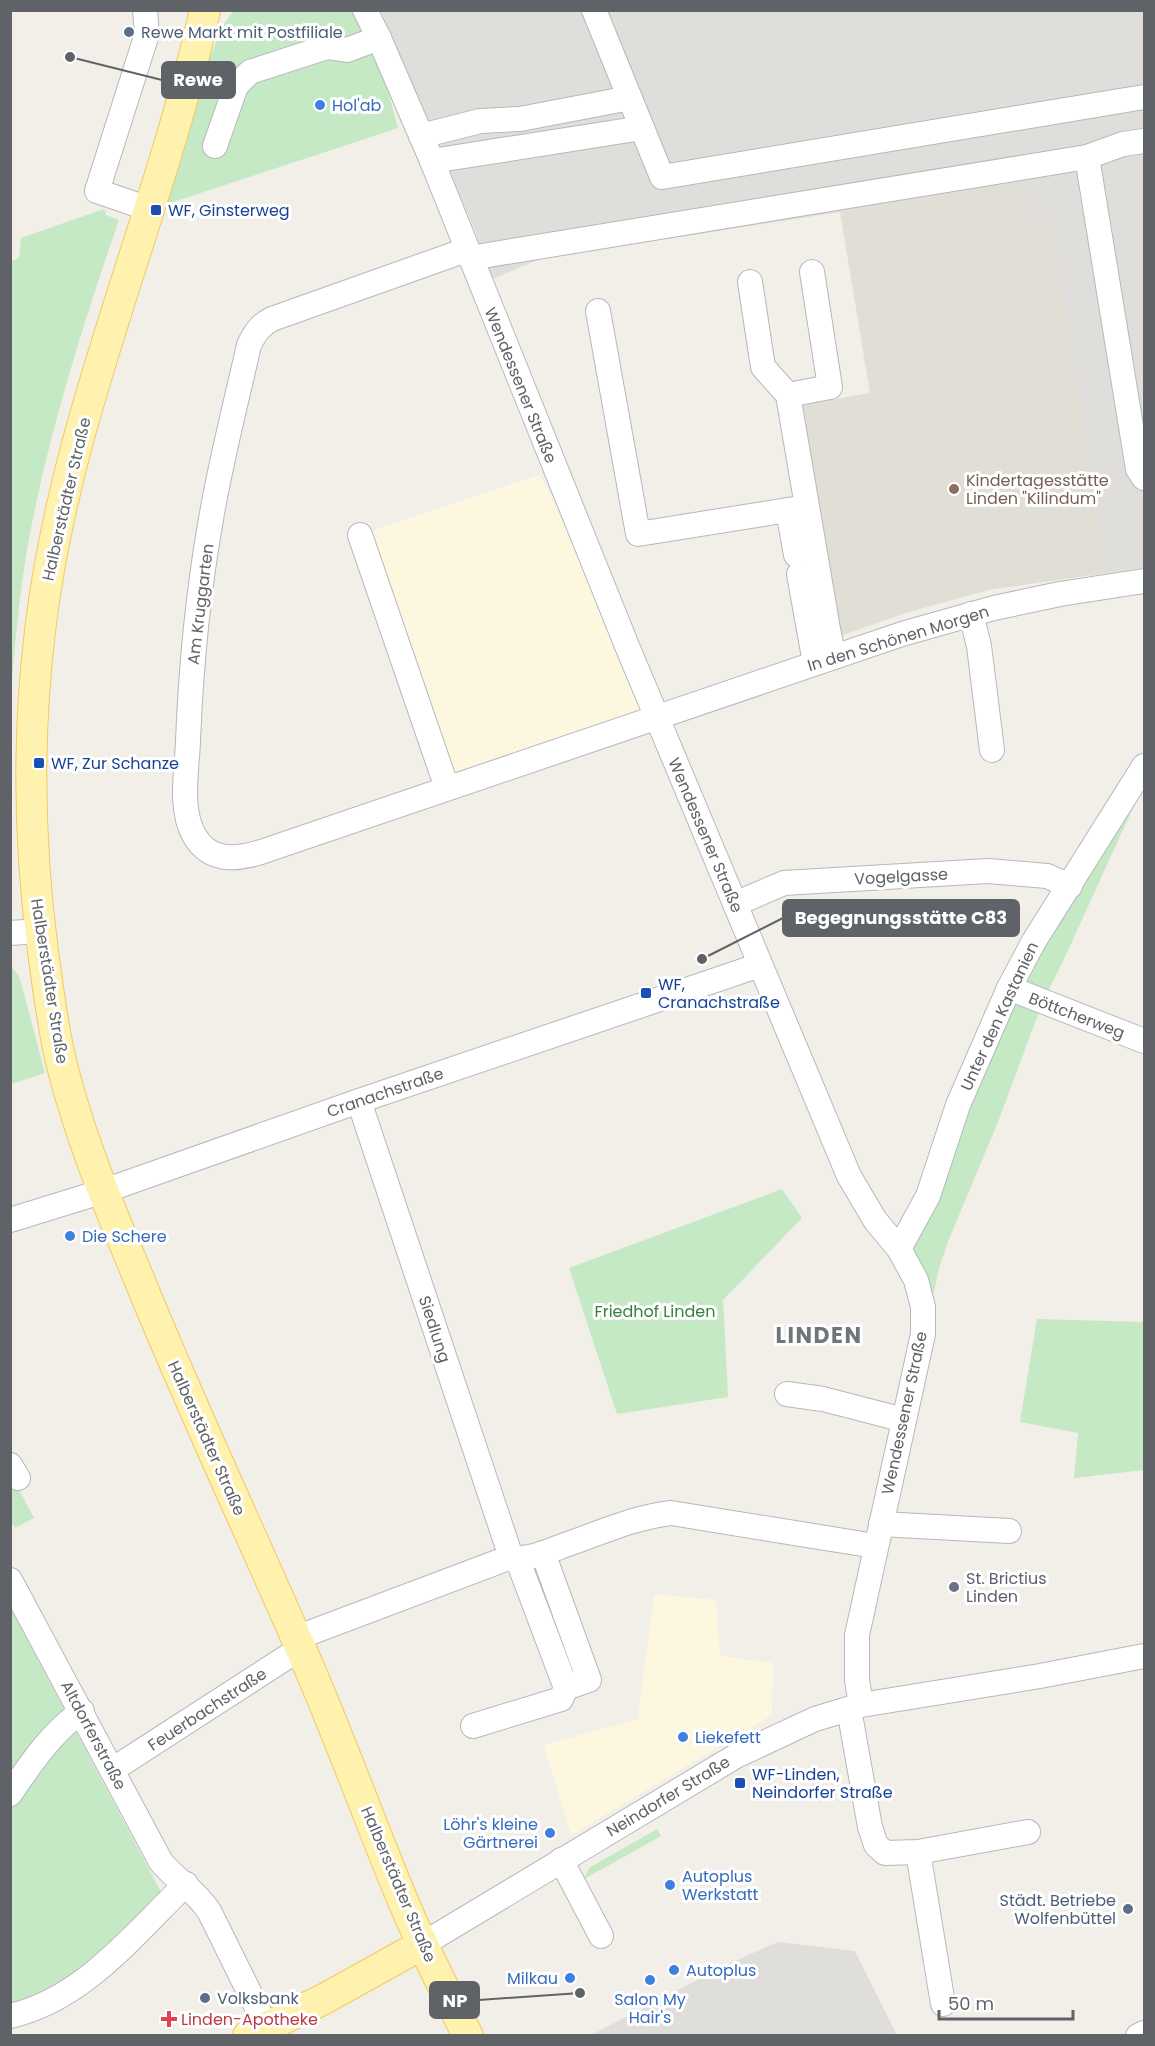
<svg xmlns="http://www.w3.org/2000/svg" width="1155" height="2046" font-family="Poppins,sans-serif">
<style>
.commercial{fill:#fef7e0}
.industrial{fill:#e0deda}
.education{fill:#e1ded6}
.green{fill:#c5e8c5}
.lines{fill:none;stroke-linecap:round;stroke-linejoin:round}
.minor-casing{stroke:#b5b8bc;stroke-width:26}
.major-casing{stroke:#f2c960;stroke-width:32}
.minor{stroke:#fff;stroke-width:24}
.major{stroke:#fff2af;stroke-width:30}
.service-dot{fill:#5c6f8a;stroke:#fff;stroke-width:2}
.shop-dot{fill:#3f7fe0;stroke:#fff;stroke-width:2}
.transit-dot{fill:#1a4fb4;stroke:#fff;stroke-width:2}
.education-dot{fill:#8d6e63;stroke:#fff;stroke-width:2}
.worship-dot{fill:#6b7280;stroke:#fff;stroke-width:2}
.health-dot{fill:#e0444e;stroke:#fff;stroke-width:2}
.labels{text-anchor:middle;stroke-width:6;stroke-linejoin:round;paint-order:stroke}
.service-label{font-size:16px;fill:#4e5e75;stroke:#fff;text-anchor:start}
.shop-label{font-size:16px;fill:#366cbe;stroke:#fff;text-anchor:start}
.transit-label{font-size:16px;fill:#164399;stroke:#fff;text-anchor:start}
.street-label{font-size:16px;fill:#5f6368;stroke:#fff}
.education-label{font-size:16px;fill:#785e54;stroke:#fff;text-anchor:start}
.park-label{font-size:16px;fill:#348238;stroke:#fff}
.worship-label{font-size:16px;fill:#5b616d;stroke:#fff;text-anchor:start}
.health-label{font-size:16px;fill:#be3a42;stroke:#fff;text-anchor:start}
.district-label{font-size:22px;font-weight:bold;letter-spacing:1.5px;fill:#70757a;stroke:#fff}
.leader{fill:none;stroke:#5f6368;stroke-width:2}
.callout-dot{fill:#5f6368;stroke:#fff;stroke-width:2}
.callout{fill:#5f6368;stroke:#5f6368;stroke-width:2}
.callout-label{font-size:18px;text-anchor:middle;font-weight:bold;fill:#fff}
</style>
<rect width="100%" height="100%" fill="#f1efe8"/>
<!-- commercial -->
<g class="commercial">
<polygon points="540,475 647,688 657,718 447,788 360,535"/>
<polygon points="654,1594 716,1600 720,1656 773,1663 772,1715 571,1835 544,1745 638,1719"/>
</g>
<!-- industrial -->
<g class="industrial">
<polygon points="381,11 1144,11 1144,568 1107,573 1050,222 1031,225 1024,183 540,259 493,279 475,231"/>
<polygon points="778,1942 855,1951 897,2035 591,2035 728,1964"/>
</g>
<!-- education -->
<polygon class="education" points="1024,182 1031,224 1050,221 1107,573 989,590 909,612 840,636 802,405 870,393 840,212"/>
<!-- green -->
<g class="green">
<polygon points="233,11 366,11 398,128 161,206 207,63 224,24"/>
<path d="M 104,209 L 106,215 L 119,220 C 82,327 47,437 27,550 C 19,599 14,649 11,699 L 11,261 L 19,258 L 21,238 Z"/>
<polygon points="1142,788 1065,957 1043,1001 998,1122 949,1239 939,1268 934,1292 923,1307 899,1249 1009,988"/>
<polygon points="11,966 18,975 22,986 45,1073 11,1084"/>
<polygon points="782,1189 802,1218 723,1300 728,1397 617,1414 569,1268"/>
<polygon points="1037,1319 1144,1322 1144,1470 1074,1478 1078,1433 1020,1422"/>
<polygon points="18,1488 34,1518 15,1528 13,1524 11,1525 11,1492"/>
<polygon points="10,1607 162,1894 44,2006 11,2028"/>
<polygon points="657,1829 661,1836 584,1879 589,1868"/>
</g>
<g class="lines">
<defs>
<g id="minor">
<polyline points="145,10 147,34 97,191 149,209"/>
<polyline points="365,10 379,38 432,161 627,646 849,1176 875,1220 899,1249 916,1280 923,1307 923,1334 857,1635 857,1680 861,1705"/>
<polyline points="594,10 662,177 1144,97"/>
<polyline points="421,136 480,121 520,119 630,98"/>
<polyline points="215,146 236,86 250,72 327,47 347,50 379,38"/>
<polyline points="1087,157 1138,469 1144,478"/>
<polyline points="432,161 642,128"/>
<path d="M 466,250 L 272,319 C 260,325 255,333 249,345 C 236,403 221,460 211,519 C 198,592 191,666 188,741 C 187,770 179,808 194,835 C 209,862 235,860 261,852 L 902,634 L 994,608 L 1060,594 L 1144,581"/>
<polyline points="470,258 1087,157 1123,144 1144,141"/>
<polyline points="750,282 763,367 788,395 828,629 834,657"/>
<polyline points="598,311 638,534 807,507"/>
<polyline points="788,395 830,387 812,272"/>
<polyline points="788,510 796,555"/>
<polyline points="360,535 447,788"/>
<polyline points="799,574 815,663"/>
<polyline points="971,614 979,646 992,750"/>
<polyline points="735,904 784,883 988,871 1047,876 1070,886"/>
<polyline points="10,933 40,931"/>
<polyline points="1009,988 1144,1041"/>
<polyline points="359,1101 511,1557"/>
<polyline points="10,1220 104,1191 359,1101 760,965"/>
<polyline points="899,1249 928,1196 958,1105 1009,988 1034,941 1144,766"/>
<polyline points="787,1394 823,1399 904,1420"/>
<polyline points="10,1465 18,1478"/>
<polyline points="881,1524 1009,1531"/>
<polyline points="517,1558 566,1688 589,1680 543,1553"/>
<path d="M 10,1580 L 161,1862 C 177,1881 195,1890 209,1911 L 266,2026"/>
<path d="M 296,1638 L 511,1557 C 528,1561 549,1551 565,1545 C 600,1533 635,1517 671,1513 L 875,1546"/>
<polyline points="849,1709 870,1827 876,1845 885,1853 918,1852 1028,1832"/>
<polyline points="473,1726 561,1699 566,1688"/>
<polyline points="112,1770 301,1648"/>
<path d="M 10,1794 C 31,1763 51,1733 82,1711"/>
<polyline points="918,1852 943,2004"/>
<polyline points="561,1860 601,1936"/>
<polyline points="423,1944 736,1756 815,1719 861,1705 1040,1676 1144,1656"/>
<path d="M 10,2016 C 84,1999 134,1934 186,1884"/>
<polyline points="1138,2036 1144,2033"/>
</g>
<g id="major">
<path d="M 205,10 C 158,220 65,416 40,631 C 27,738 29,845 43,952 C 48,987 52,1022 60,1057 C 78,1133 109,1207 139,1279 C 189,1402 245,1521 298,1642 C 336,1727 367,1815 403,1901 C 422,1947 446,1991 468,2036"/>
<polyline points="248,2036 324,1999 423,1944"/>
</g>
</defs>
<!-- minor casing -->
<use href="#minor" class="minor-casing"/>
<!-- major casing -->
<use href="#major" class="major-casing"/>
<!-- minor -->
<use href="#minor" class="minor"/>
<!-- major -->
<use href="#major" class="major"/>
</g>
<!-- markers -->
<g class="service-dot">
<circle cx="129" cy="32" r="6"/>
<circle cx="1128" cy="1909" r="6"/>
<circle cx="205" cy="1998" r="6"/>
</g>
<g class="shop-dot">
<circle cx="320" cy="105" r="6"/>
<circle cx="70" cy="1236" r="6"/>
<circle cx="683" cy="1737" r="6"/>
<circle cx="550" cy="1833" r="6"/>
<circle cx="670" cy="1885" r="6"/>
<circle cx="674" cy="1970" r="6"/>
<circle cx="570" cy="1978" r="6"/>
<circle cx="650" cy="1980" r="6"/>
</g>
<g class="transit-dot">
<rect x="150" y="204" width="12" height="12" rx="3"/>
<rect x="33" y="757" width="12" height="12" rx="3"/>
<rect x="640" y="987" width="12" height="12" rx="3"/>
<rect x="734" y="1777" width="12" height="12" rx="3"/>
</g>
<circle class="education-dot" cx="954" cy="489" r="6"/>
<circle class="worship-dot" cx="954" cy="1587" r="6"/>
<path class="health-dot" d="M166 2010h6v6h6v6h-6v6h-6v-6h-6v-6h6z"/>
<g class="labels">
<!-- service labels -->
<g class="service-label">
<text x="141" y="38">Rewe Markt mit Postfiliale</text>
<text x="1116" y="1906" text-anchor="end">Städt. Betriebe<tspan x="1116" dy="18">Wolfenbüttel</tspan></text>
<text x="217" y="2004">Volksbank</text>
</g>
<!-- shop labels -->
<g class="shop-label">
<text x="332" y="111">Hol'ab</text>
<text x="82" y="1242">Die Schere</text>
<text x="695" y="1743">Liekefett</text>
<text x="538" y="1830" text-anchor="end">Löhr's kleine<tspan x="538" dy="18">Gärtnerei</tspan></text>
<text x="682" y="1882">Autoplus<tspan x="682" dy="18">Werkstatt</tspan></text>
<text x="686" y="1976">Autoplus</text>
<text x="558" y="1984" text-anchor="end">Milkau</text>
<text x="650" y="2005" text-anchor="middle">Salon My<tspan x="650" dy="18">Hair's</tspan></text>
</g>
<!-- transit labels -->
<g class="transit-label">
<text x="168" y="216">WF, Ginsterweg</text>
<text x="51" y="769">WF, Zur Schanze</text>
<text x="658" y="990">WF,<tspan x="658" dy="18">Cranachstraße</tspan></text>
<text x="752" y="1780">WF-Linden,<tspan x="752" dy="18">Neindorfer Straße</tspan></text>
</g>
<!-- street labels -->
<g class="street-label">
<text transform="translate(521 385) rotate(68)" y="6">Wendessener Straße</text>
<text transform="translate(66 499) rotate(-77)" y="6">Halberstädter Straße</text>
<text transform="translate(200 604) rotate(-83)" y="6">Am Kruggarten</text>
<text transform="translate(898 638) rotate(-17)" y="6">In den Schönen Morgen</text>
<text transform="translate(706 835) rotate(67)" y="6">Wendessener Straße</text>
<text transform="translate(901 876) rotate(-3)" y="6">Vogelgasse</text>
<text transform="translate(50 981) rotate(81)" y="6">Halberstädter Straße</text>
<text transform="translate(1077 1015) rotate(21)" y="6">Böttcherweg</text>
<text transform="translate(999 1016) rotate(-65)" y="6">Unter den Kastanien</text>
<text transform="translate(385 1092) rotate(-19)" y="6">Cranachstraße</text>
<text transform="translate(435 1329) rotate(72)" y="6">Siedlung</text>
<text transform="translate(904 1413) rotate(-78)" y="6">Wendessener Straße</text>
<text transform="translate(207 1438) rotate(66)" y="6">Halberstädter Straße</text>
<text transform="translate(207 1709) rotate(-33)" y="6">Feuerbachstraße</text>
<text transform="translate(94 1735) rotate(62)" y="6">Altdorferstraße</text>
<text transform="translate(668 1796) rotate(-31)" y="6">Neindorfer Straße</text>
<text transform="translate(399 1884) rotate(67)" y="6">Halberstädter Straße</text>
</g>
<!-- education labels -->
<g class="education-label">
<text x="966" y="486">Kindertagesstätte<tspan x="966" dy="18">Linden "Kilindum"</tspan></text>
</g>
<!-- park labels -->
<g class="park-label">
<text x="655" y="1317">Friedhof Linden</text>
</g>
<!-- worship labels -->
<g class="worship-label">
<text x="966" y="1584">St. Brictius<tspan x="966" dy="18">Linden</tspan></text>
</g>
<!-- health labels -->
<g class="health-label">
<text x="181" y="2025">Linden-Apotheke</text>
</g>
<!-- district labels -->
<g class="district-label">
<text x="819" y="1343">LINDEN</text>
</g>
</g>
<!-- callouts -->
<path class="leader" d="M70 57L162 80M702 959L783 918M580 1993L479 2000"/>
<g class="callout-dot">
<circle cx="70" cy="57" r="6"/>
<circle cx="702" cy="959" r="6"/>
<circle cx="580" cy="1993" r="6"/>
</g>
<g class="callout">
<rect x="162" y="62" width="73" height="36" rx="6"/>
<rect x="783" y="900" width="236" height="36" rx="6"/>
<rect x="430" y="1982" width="49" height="36" rx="6"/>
</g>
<g class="callout-label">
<text x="198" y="86">Rewe</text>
<text x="901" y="924">Begegnungsstätte C83</text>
<text x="455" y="2007">NP</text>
</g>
<!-- border -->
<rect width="1155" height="2046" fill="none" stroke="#5f6368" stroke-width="24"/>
<!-- scale -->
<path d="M939 2010v9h134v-9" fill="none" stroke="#5f6368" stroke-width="3"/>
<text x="948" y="2010" font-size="18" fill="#5f6368" stroke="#ffffff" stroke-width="4.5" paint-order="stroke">50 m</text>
</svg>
